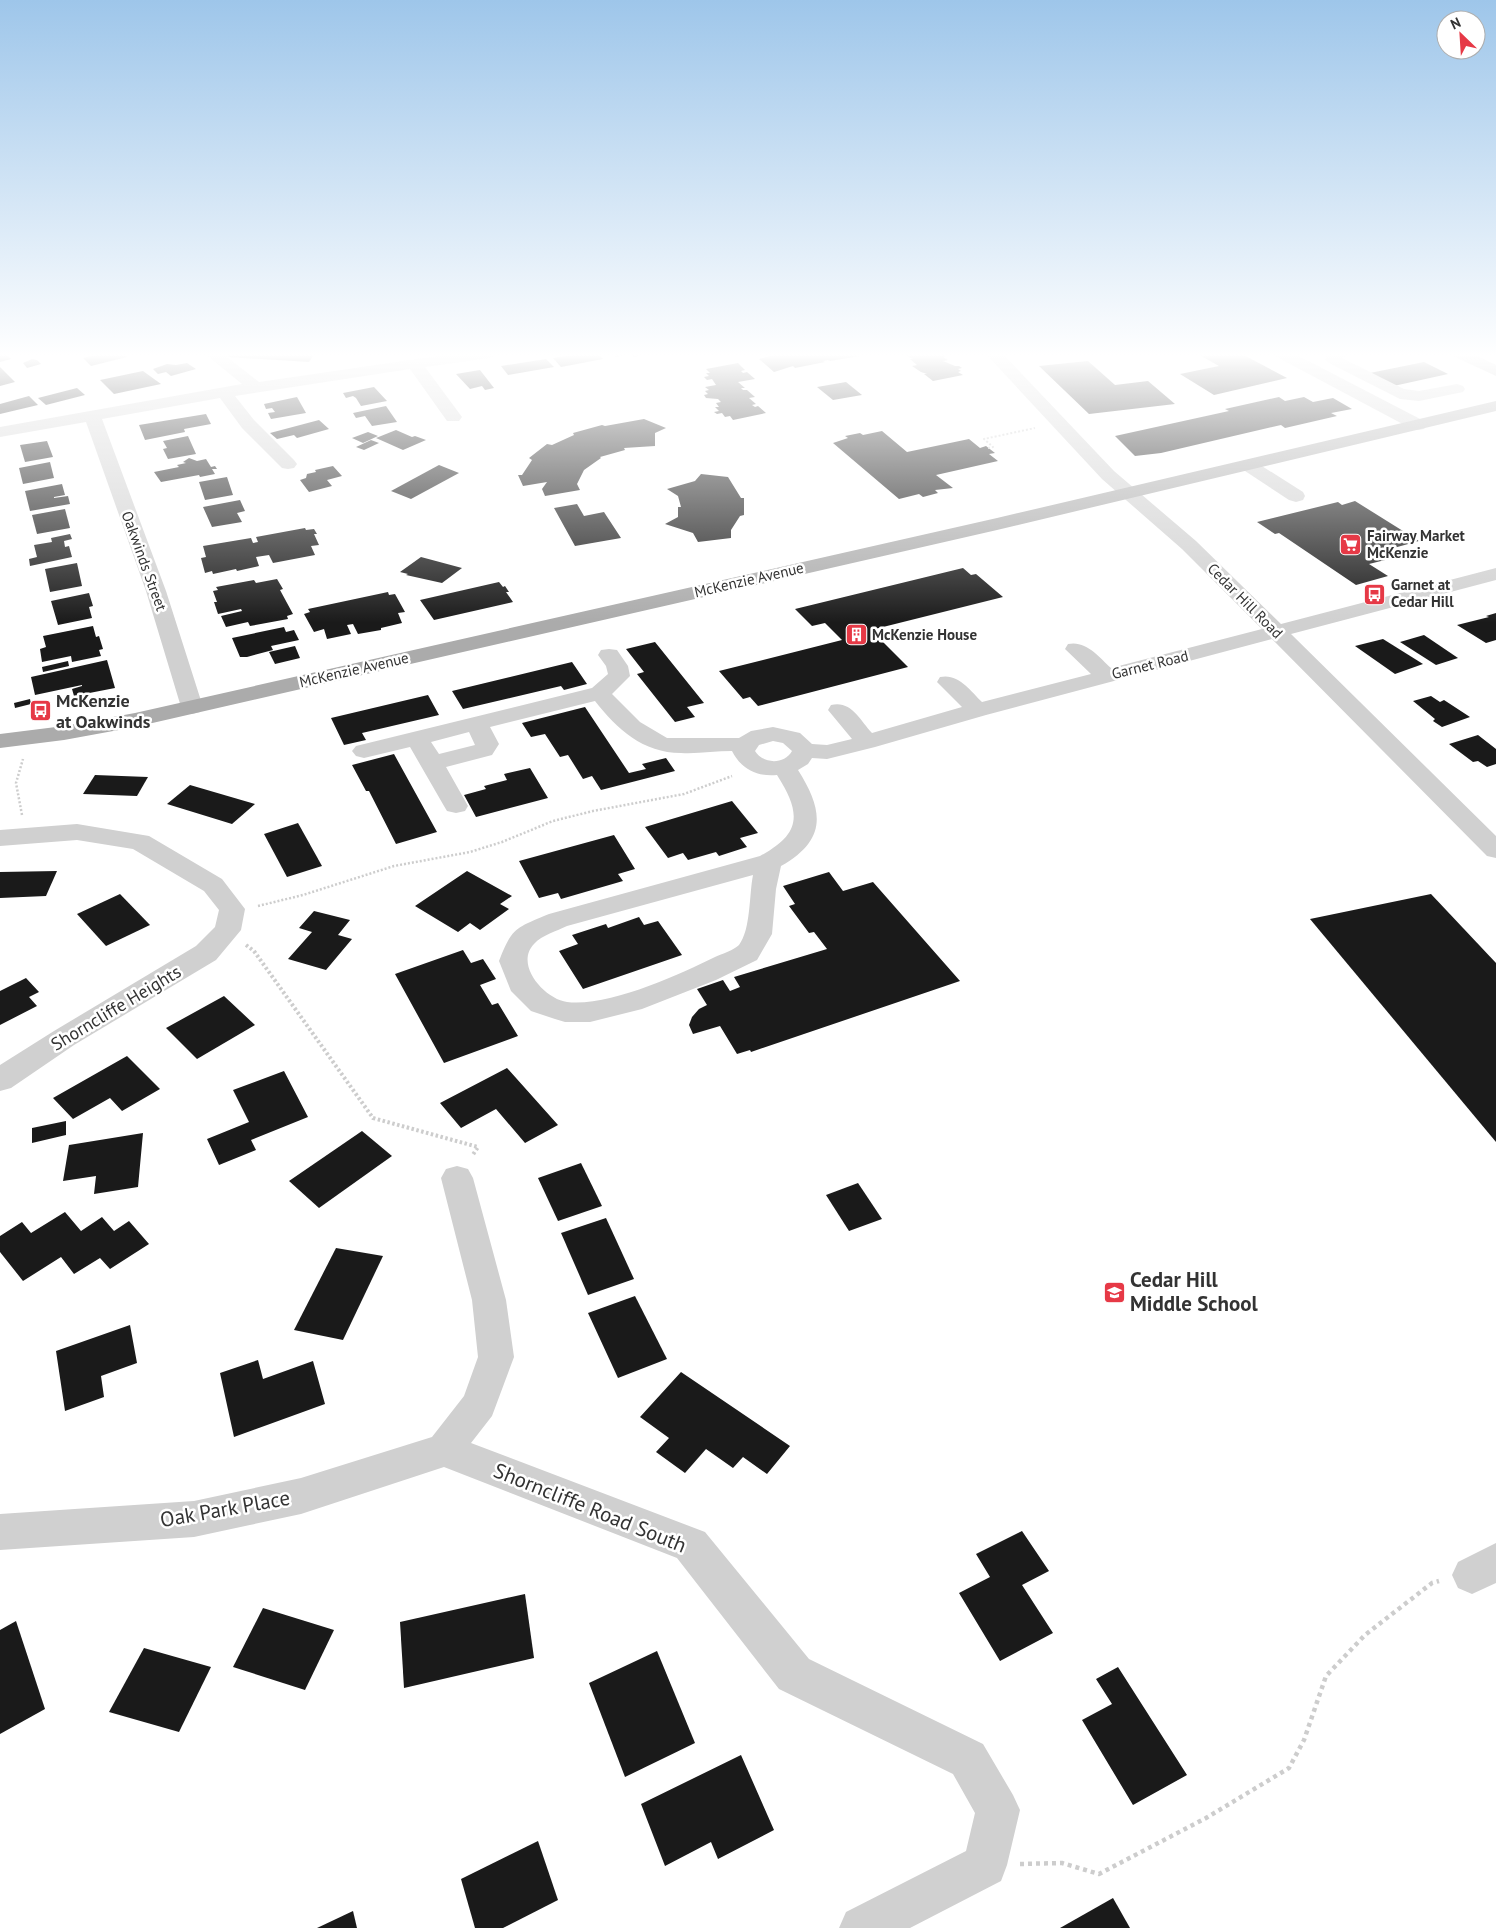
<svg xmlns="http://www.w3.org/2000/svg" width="1496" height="1928" font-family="'PT Sans',sans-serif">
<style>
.building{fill:#1a1a1a}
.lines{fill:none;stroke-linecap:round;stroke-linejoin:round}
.path-far3{stroke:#cdcdcd;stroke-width:2;stroke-dasharray:2 2;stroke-linecap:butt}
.path-far2{stroke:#cdcdcd;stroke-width:2.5;stroke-dasharray:2 2;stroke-linecap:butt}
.path-far1{stroke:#cdcdcd;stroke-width:4;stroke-dasharray:2.5 2.5;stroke-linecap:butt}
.path{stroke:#cdcdcd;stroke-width:4.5;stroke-dasharray:4 4;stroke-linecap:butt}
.minor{fill:#d0d0d0;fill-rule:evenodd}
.major{fill:#ababab;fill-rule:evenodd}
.labels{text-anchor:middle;stroke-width:5;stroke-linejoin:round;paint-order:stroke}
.far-poi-label{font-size:15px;font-weight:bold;fill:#333;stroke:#fff;text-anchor:start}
.far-street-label{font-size:15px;fill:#333;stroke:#fff}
.poi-label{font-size:18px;font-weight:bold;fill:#333;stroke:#fff;text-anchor:start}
.street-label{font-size:18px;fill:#333;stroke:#fff}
.near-poi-label{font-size:21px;font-weight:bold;fill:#333;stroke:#fff;text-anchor:start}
.near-street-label{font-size:21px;fill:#333;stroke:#fff}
</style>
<rect width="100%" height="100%" fill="#fff"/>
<!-- building -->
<g class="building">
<polygon points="0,353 5,353 11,359 0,362"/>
<polygon points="104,353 122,353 127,357 91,366 83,358"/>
<polygon points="220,353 317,353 324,354 322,356 314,355 309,362 228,357 229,355 218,355"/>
<polygon points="585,353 597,353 603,359 561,367 553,358"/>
<polygon points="611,353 645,353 645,354 634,357 631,354 616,357"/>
<polygon points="771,353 856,353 860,356 830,361 828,360 823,361 825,362 795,368 793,366 774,372 759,359 773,355"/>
<polygon points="901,353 943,353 947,356 943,357 948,360 943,361 955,366 959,366 962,368 958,369 961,371 958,372 963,375 933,381 924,374 927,374 921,372 912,366 917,365 910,359 913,359"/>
<polygon points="1196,353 1240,353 1287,378 1214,395 1180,374 1219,366"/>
<polygon points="32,359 37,360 41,364 27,368 23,363"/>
<polygon points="546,359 554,367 508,375 501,366"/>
<polygon points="1088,361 1115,385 1148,381 1175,404 1089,414 1039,366"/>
<polygon points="1424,362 1448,374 1389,387 1365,374"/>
<polygon points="187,363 196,369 171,376 166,372 158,374 153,369 167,364 176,365"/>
<polygon points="738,363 745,370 741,371 743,373 747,372 755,379 738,382 745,388 741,388 743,390 747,390 755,397 749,398 756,404 752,405 755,407 758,406 766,413 733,420 730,416 725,417 722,413 717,414 714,412 719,411 715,407 719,407 716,403 721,402 718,399 706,398 704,395 708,394 705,391 709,390 705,387 716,385 712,379 707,380 704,377 709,376 706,373 710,373 706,369"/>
<polygon points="0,367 15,382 0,386"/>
<polygon points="480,370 494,388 485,390 482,386 470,389 456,374"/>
<polygon points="143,371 161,384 114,394 100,380"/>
<polygon points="846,382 862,395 833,400 817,387"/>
<polygon points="374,387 387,401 361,406 356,398 353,396 346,398 343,393"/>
<polygon points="77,388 85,395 46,405 38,398"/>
<polygon points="29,396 38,405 0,414 0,404"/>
<polygon points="297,397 306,413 271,419 268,413 275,412 272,408 266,409 264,404"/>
<polygon points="1279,397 1285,401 1304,397 1313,402 1333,398 1352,409 1331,413 1337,416 1285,428 1281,425 1161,453 1135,456 1115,436 1229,411 1225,409"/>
<polygon points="386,406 397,422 372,426 365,416 356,418 353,413"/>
<polygon points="206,414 211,424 184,429 185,432 145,440 139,425"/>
<polygon points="644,419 666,428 655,433 655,446 624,448 625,450 600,457 601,458 584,470 577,484 580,490 545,496 542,489 547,482 523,486 518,475 522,475 532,460 529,458 547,444 552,445 574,435 573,433 602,425 605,426"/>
<polygon points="319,420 329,429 297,438 294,435 277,439 270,433"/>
<polygon points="396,430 412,437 415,436 426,440 403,450 376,438"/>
<polygon points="882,431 907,452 969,439 980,448 986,446 995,453 989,454 998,461 936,475 953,488 935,490 938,493 923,497 919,494 899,499 833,443 848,438 845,436 860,433 863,435"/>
<polygon points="368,432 378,436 363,443 352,438"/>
<polygon points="188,436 196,454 168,459 163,449 167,448 163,441"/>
<polygon points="371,440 379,443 364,450 356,447"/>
<polygon points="47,441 53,457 25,462 20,445"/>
<polygon points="189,458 197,461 206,459 211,467 215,466 217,469 212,469 215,474 200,477 199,475 161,482 154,472 179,467 177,465 186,463 183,462"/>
<polygon points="50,462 54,478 23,484 19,468"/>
<polygon points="439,465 459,473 411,499 391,491"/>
<polygon points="333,466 342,476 327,480 332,486 309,492 300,480 306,478 307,474 316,472 315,470"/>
<polygon points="701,474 728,477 741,498 744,498 744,515 740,516 731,530 731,538 698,542 693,533 665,524 678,517 678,507 681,507 678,496 667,489 695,481"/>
<polygon points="227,477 233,495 205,500 199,482"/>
<polygon points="62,484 65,495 54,497 54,498 68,496 70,504 30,511 25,491"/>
<polygon points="240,500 245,511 237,513 242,522 212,527 203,507"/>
<polygon points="1355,501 1419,541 1390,549 1401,556 1369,564 1388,576 1356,585 1279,533 1275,534 1257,522 1338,502 1342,505"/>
<polygon points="577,504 584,516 604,512 621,538 575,546 554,508"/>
<polygon points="65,509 70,528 37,534 32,515"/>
<polygon points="305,528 306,530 314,529 317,534 314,534 319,545 311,546 315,555 273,563 269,555 256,557 259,566 237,571 236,569 213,574 212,571 205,573 201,558 206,557 203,546 251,538 253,543 258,542 256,537"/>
<polygon points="70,534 72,539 64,541 65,547 69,546 72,557 30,566 29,559 37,557 34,545 52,542 51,538"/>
<polygon points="421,557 462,568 442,583 406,575 408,574 400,572"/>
<polygon points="77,563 82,586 50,592 45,569"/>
<polygon points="963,568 971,575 976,574 1003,597 871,630 908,667 758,706 750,697 743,699 719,671 842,640 825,623 812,626 795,609"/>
<polygon points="277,579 283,589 280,590 293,614 287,616 288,619 250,626 248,622 226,627 221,616 242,611 241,609 218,614 214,602 217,602 213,591 218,590 216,587 254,580 256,583"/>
<polygon points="499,582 503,587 505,586 509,592 506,592 513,602 434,620 420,600"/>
<polygon points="388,592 389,595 395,594 405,612 398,613 402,623 381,628 381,630 358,634 353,624 347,625 351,634 327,639 324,629 314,632 304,614 310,612 308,609"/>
<polygon points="89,593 93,606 89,607 92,618 58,625 51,601"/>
<polygon points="1496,613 1496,640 1486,643 1457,625 1489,617 1486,616"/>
<polygon points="93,626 96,637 99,636 103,649 99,650 101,656 72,662 71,656 42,662 40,649 46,647 43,636"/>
<polygon points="284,627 286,632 294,630 299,640 271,646 273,650 247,657 240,657 232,638"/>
<polygon points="1424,635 1458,658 1436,665 1400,642"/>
<polygon points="1383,639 1423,664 1395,674 1355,646"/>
<polygon points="655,642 704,703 687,707 695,717 675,722 637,674 644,672 626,649"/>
<polygon points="295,646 300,658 275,664 269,652"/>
<polygon points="107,660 115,688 74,696 72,689 82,686 82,685 35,695 31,677"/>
<polygon points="68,661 69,666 43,672 42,667"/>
<polygon points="572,662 587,684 564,690 561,686 463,709 452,691"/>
<polygon points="428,695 439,715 362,733 366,740 344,745 331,718"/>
<polygon points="1431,696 1440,702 1444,700 1470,717 1442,727 1433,721 1435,719 1413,701"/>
<polygon points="30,699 31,704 15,708 14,703"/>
<polygon points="585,707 629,773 646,769 642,764 666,758 675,771 601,790 592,776 583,779 568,755 560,757 545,734 531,737 522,723"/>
<polygon points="1478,735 1496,749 1496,764 1487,767 1478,761 1473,762 1449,744"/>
<polygon points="394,754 437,832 396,844 369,791 366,791 352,765"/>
<polygon points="530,768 548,798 476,817 464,795 486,789 484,786 507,780 504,774"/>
<polygon points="95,775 148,777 137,796 83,794"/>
<polygon points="190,785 255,804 232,824 167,804"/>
<polygon points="732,801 758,833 740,838 747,847 719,856 716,852 688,860 683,853 668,858 645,827"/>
<polygon points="298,823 322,866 287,877 264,834"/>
<polygon points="614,835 635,869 618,874 623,881 561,899 558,893 539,898 519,861"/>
<polygon points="57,871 46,896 0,898 0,872"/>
<polygon points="467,871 512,896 500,904 509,909 480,930 470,923 458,932 415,906"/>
<polygon points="829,872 843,891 873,882 960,981 751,1052 750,1050 737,1054 720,1026 693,1034 689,1025 692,1017 699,1009 707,1005 697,989 723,980 730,991 740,987 734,977 827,949 814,932 809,933 789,906 795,904 783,886"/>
<polygon points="120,894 150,925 106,946 77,914"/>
<polygon points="1431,894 1496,963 1496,1142 1310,919"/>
<polygon points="314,911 350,920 338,935 352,939 326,970 288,959 312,932 299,928"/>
<polygon points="639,917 644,925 658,921 682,955 583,989 559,951 578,944 572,935 606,924 608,928"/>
<polygon points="463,950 471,963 483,959 496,979 480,985 492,1005 498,1003 518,1036 444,1063 395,974"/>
<polygon points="26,978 39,992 29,997 37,1006 0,1025 0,991"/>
<polygon points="224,996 255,1025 197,1059 166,1028"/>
<polygon points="127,1056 160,1089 122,1111 110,1098 73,1119 53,1098"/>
<polygon points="507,1068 558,1125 525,1143 496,1109 461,1128 440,1103"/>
<polygon points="284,1071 308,1117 251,1140 256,1150 219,1165 207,1139 249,1122 233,1090"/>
<polygon points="66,1121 66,1135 32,1143 32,1128"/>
<polygon points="362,1131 392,1156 319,1208 289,1181"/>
<polygon points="143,1133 138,1187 94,1194 96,1176 63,1181 69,1145"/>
<polygon points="581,1163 602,1206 558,1221 538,1178"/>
<polygon points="858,1183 882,1219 849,1231 826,1195"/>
<polygon points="65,1212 81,1231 102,1217 114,1231 129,1221 149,1244 110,1269 100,1258 74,1274 61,1257 23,1281 0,1252 0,1236 22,1222 31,1233"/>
<polygon points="606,1218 634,1279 588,1295 561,1233"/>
<polygon points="336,1248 383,1256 343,1340 294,1330"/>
<polygon points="635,1296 667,1359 618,1378 588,1313"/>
<polygon points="130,1325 137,1363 101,1376 104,1397 65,1411 56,1351"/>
<polygon points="258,1360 263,1379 313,1361 325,1404 234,1437 220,1373"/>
<polygon points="681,1372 790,1446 767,1474 743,1457 733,1468 706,1449 685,1473 656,1452 669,1438 640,1417"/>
<polygon points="1022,1531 1049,1571 1022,1585 1053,1633 1000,1661 959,1593 990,1577 976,1554"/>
<polygon points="525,1594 534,1658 404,1688 400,1622"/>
<polygon points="263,1608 334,1630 305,1690 233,1667"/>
<polygon points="16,1621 45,1709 0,1734 0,1630"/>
<polygon points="144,1648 211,1667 179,1732 109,1712"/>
<polygon points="657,1651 695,1743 625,1777 589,1683"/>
<polygon points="1118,1667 1187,1775 1133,1805 1082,1720 1112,1704 1096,1679"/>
<polygon points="741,1755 774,1830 718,1859 711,1842 665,1866 641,1804"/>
<polygon points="538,1841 558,1900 503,1928 475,1928 461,1879"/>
<polygon points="1113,1898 1130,1928 1060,1928"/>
<polygon points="353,1911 357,1928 317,1928"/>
</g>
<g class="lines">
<!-- path-far3 -->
<polyline class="path-far3" points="988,448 993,447 984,439 1035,428"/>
<!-- path-far2 -->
<g class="path-far2">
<polyline points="22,815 16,783 23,759"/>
<polyline points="258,906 303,895 394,866 470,852 502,842 553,821 593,811 684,794 732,776"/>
</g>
<!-- path-far1 -->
<polyline class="path-far1" points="246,945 254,951 373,1118 478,1147 472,1156"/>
<!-- path -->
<polyline class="path" points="1020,1864 1062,1863 1099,1874 1206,1818 1289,1768 1304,1740 1326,1676 1365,1635 1432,1583 1439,1581"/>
<!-- minor -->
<g class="minor">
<polygon points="204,353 222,353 259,382 458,353 497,353 495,356 489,358 425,367 462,417 459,421 447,421 410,369 235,396 254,420 294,460 297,464 294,468 288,469 282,468 242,428 220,398 102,419 166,591 203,707 200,712 192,714 184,712 181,707 146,591 86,422 0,437 0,427 242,384"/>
<path d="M 985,353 L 1002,353 L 1114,471 L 1196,541 L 1281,624 L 1496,568 L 1496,580 L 1291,634 L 1496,836 L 1496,858 L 1487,856 L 1272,639 L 986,715 L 875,747 L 827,759 L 812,758 L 808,764 L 798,770 C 824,811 827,840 781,866 L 776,889 L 772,934 L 757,960 L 716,980 L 642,1009 L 590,1022 L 565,1022 L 555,1019 L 531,1011 L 511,991 L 499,961 C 512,927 516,928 549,914 L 760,856 C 801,834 802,814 777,775 C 757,777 741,769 732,751 C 715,751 698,754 681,753 C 643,753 617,729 595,701 L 490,727 L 499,744 L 492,755 L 446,767 L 468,806 L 465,811 L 456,813 L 447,811 L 444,806 L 410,747 L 364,758 L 356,756 L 352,751 L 356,746 L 592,688 L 608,674 L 606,666 L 598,655 L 601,650 L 609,649 L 617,650 L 628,666 L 630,676 L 612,694 L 640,722 L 667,738 L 739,738 L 751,731 L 773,727 L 800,733 L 812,744 L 827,745 L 852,739 L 828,710 L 831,705 C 851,700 860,720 872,733 L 962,707 L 937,682 L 940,677 C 958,673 970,690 982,702 L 1091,674 L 1065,649 L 1068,644 C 1086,640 1099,657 1111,668 L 1262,629 L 1182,549 L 1102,479 ZM 469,732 L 475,745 L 439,754 L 431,742 ZM 773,741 L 783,743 L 792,751 C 784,765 763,764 755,751 L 759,745 ZM 753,875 C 749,895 751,929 739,945 C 734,950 722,954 715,957 C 678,975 609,1007 567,1002 C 545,999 514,965 534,944 C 542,935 557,931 567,926 Z"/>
<polygon points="1273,353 1293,353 1424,421 1427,425 1424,429 1418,430 1412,429 1275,356"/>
<polygon points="1328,353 1350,353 1348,356 1342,358 1404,389 1419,391 1457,384 1463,386 1465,389 1463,392 1419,401 1400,399 1327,362 1325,359"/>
<polygon points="1248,460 1254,461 1303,492 1305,496 1303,500 1296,502 1289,500 1242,469 1239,465 1242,461"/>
<polygon points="77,824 149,836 222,879 245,909 241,930 216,960 74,1045 11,1088 0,1091 0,1065 54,1031 196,946 215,927 219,910 204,891 133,849 77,840 0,846 0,830"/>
<polygon points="457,1166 468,1169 473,1178 506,1300 514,1357 492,1416 471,1443 705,1532 809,1659 983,1744 1013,1795 1020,1810 1007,1865 1001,1881 910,1928 839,1928 846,1912 966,1851 975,1813 953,1774 779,1689 677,1558 444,1467 301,1514 194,1537 0,1550 0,1514 194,1501 301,1478 432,1437 464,1396 478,1357 472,1300 441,1178 446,1169"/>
<polygon points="1496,1543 1496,1583 1472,1594 1458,1588 1452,1575 1458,1562"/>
</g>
<!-- major -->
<g class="major">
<polygon points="1451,353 1471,353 1496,365 1496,376 1453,356"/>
<polygon points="1496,401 1496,411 997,530 135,727 64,740 0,748 0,734 64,726 135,713 997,518"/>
</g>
</g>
<!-- sky -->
<linearGradient id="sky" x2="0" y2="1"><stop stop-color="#9ec6ea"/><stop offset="0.57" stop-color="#fff"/><stop offset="1" stop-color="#fff" stop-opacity="0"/></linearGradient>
<rect width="1496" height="623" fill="url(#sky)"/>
<!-- icons -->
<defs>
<symbol id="supermarket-square" viewBox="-11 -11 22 22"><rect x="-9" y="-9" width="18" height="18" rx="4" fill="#e63946" stroke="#fff"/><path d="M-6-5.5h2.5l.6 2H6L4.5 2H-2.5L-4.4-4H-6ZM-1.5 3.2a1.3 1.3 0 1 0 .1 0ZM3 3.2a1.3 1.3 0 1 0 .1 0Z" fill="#fff"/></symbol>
<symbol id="bus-square" viewBox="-11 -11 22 22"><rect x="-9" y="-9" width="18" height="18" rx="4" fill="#e63946" stroke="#fff"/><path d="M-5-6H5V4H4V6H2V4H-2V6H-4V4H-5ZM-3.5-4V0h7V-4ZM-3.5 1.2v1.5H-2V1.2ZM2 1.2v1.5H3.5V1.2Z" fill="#fff"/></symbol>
<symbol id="building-square" viewBox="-11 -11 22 22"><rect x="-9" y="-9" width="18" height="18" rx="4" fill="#e63946" stroke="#fff"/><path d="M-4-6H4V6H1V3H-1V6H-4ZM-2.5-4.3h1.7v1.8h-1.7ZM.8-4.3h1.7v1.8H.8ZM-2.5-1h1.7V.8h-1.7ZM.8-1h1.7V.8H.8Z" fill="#fff"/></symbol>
<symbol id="school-square" viewBox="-11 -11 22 22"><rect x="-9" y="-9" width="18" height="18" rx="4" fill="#e63946" stroke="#fff"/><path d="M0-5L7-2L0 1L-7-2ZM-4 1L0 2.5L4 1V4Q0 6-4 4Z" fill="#fff"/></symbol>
</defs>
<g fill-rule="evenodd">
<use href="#supermarket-square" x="1338" y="532" width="25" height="25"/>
<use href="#bus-square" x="1362" y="582" width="25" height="25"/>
<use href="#building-square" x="844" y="622" width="25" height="25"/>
<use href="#bus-square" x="28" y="698" width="25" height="25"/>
<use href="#school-square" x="1102" y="1280" width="25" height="25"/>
</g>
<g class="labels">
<!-- far-poi labels -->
<g class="far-poi-label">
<text x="1367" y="541">Fairway Market<tspan x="1367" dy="17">McKenzie</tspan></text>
<text x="1391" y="590">Garnet at<tspan x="1391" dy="17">Cedar Hill</tspan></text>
<text x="872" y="640">McKenzie House</text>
</g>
<!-- far-street labels -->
<g class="far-street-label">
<text transform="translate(144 561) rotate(70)" y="5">Oakwinds Street</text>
<text transform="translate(749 580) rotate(-13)" y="5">McKenzie Avenue</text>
<text transform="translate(1245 601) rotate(45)" y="5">Cedar Hill Road</text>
<text transform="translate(1150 665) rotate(-14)" y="5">Garnet Road</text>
<text transform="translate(354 670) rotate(-13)" y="5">McKenzie Avenue</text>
</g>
<!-- poi labels -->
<g class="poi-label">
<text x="56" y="707">McKenzie<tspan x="56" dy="21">at Oakwinds</tspan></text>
</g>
<!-- street labels -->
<g class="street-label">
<text transform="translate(116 1008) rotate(-31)" y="6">Shorncliffe Heights</text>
</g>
<!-- near-poi labels -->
<g class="near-poi-label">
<text x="1130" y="1287">Cedar Hill<tspan x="1130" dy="24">Middle School</tspan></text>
</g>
<!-- near-street labels -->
<g class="near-street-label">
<text transform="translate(590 1508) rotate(22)" y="7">Shorncliffe Road South</text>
<text transform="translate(225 1509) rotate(-10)" y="7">Oak Park Place</text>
</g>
</g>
<!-- north arrow -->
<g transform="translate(1461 35) rotate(335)"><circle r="24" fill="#ffffff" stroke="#adadad"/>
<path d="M0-4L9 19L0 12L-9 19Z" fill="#e63946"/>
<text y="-8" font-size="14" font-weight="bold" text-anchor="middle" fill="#333333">N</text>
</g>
</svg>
